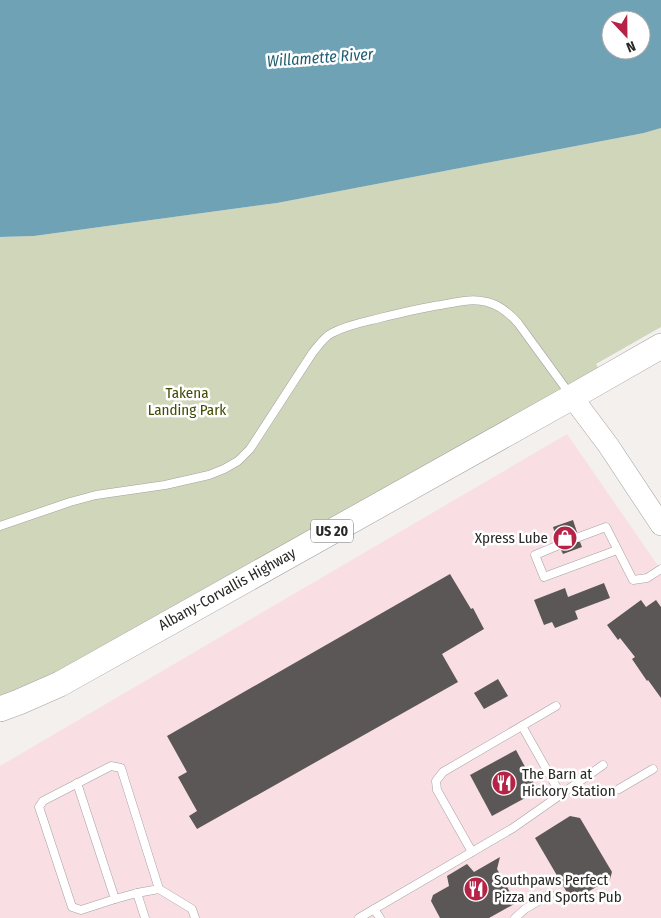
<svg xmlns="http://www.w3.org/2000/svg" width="661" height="918" font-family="'Fira Sans Condensed',sans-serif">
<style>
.commercial{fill:#f9dfe4}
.green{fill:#d0d6b9}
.water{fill:#70a2b5;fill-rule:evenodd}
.building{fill:#5a5756}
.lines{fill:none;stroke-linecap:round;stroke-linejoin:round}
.service-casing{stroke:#a4a1a0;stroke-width:9}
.secondary-casing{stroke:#a4a1a0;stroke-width:22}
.trunk-casing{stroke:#a4a1a0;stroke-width:26}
.service{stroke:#fff;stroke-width:8}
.secondary{stroke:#fff;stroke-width:21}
.trunk{stroke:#fff;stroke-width:25}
.labels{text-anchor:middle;stroke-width:5;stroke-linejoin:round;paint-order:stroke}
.shield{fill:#fff;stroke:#696868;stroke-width:1}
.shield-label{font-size:14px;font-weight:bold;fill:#292827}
.park-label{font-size:15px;fill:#434c03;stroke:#fff}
.poi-label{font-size:15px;fill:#292827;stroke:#fff;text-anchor:start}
.street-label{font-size:15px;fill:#292827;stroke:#fff}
.water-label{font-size:16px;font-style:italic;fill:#1f5e74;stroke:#fff}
</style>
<rect width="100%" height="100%" fill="#f3f0ee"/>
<!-- commercial -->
<polygon class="commercial" points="567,434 661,570 661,918 0,918 0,766"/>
<!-- green -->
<polygon class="green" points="661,128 661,327 596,364 604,379 0,708 0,237 34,236 277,203 644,133"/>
<!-- water -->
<path class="water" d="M 0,0 L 661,0 L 661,128 L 644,133 L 277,203 L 34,236 L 0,237 ZM 611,20 L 641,20 L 641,50 L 611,50 Z"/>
<!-- building -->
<g class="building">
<polygon points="573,520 577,532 574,534 574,538 576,542 580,542 582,547 563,554 561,550 564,548 564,543 562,540 557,540 553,527"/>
<polygon points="450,574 471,609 473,608 484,629 442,654 458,682 197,829 189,816 197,811 178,777 187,772 167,736"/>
<polygon points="604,583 610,598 575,611 578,619 555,628 552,622 544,625 534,600 565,588 568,597"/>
<polygon points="641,600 646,607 656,600 661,607 661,698 648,680 647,681 632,659 635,657 620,638 618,640 607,625"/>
<polygon points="498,679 508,696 484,709 474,693"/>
<polygon points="516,750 538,791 492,816 470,775"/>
<polygon points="570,816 580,818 612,872 610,879 572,901 535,838"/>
<polygon points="500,857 497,869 516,903 489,918 440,918 431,901 433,895 449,886 447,876 467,864 474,872"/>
</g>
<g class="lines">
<defs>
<g id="service">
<path d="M 0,526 L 70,502 L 96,495 L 165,485 L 209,475 L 224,469 L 238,461 L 250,449 L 313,352 C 319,345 324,337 332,333 C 347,325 364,322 380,318 C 400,313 420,308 441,305 C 456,302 472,298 487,302 C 500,305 510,314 518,323 L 569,393"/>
<polyline points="579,537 606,527 633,580 647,578 661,569"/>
<polyline points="559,545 535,555 544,577 617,550"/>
<polyline points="522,726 561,795"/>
<polyline points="77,783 115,899"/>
<polyline points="619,789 653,769"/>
<polyline points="472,852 437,790 436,781 443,772 556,706"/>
<polyline points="137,893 159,889"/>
<polyline points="374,909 380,918"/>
<polyline points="145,918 137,893 115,899 81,910 72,907 39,807 43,801 111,766 121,768 159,889 192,909 195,918"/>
<polyline points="359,918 513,828 603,765"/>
<polyline points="515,918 525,909 550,894"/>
</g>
<polyline id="secondary" points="572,397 608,445 661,525"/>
<polyline id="trunk" points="0,709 19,702 60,684 572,397 661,346"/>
</defs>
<!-- service casing -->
<use href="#service" class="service-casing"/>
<!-- secondary casing -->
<use href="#secondary" class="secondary-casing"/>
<!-- trunk casing -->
<use href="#trunk" class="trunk-casing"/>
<!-- service -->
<use href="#service" class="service"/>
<!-- secondary -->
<use href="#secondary" class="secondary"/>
<!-- trunk -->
<use href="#trunk" class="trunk"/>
</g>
<!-- icons -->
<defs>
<symbol id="shop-disc" viewBox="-11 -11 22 22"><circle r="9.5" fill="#b52346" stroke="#fff"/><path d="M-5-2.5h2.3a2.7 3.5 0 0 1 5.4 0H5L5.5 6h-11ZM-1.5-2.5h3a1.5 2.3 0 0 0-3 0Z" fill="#fff"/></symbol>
<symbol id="restaurant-disc" viewBox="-11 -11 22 22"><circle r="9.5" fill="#b52346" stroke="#fff"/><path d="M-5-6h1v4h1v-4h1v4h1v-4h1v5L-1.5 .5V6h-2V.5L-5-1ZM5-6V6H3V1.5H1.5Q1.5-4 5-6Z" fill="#fff"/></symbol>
</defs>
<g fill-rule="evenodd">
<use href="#shop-disc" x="551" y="524" width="28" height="28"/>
<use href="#restaurant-disc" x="490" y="769" width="28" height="28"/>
<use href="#restaurant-disc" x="462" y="875" width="28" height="28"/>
</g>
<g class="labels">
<!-- shield labels -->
<rect class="shield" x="311" y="519.5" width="42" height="23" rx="4"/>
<g class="shield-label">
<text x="332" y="536">US 20</text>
</g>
<!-- park labels -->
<g class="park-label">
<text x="187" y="398">Takena<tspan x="187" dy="17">Landing Park</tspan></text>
</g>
<!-- poi labels -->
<g class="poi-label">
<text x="548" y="543" text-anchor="end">Xpress Lube</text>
<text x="522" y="779">The Barn at<tspan x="522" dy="17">Hickory Station</tspan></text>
<text x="494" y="885">Southpaws Perfect<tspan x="494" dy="17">Pizza and Sports Pub</tspan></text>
</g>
<!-- street labels -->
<g class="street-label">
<text transform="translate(227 589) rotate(-29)" y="5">Albany-Corvallis Highway</text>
</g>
<!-- water labels -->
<g class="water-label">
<text transform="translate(320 57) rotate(-4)" y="6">Willamette River</text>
</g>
</g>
<!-- north arrow -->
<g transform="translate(626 35) rotate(158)"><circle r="24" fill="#ffffff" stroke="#a9a9a9"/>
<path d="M0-4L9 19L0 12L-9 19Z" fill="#b52346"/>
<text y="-8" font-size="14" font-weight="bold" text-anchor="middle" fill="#292827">N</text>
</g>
</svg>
